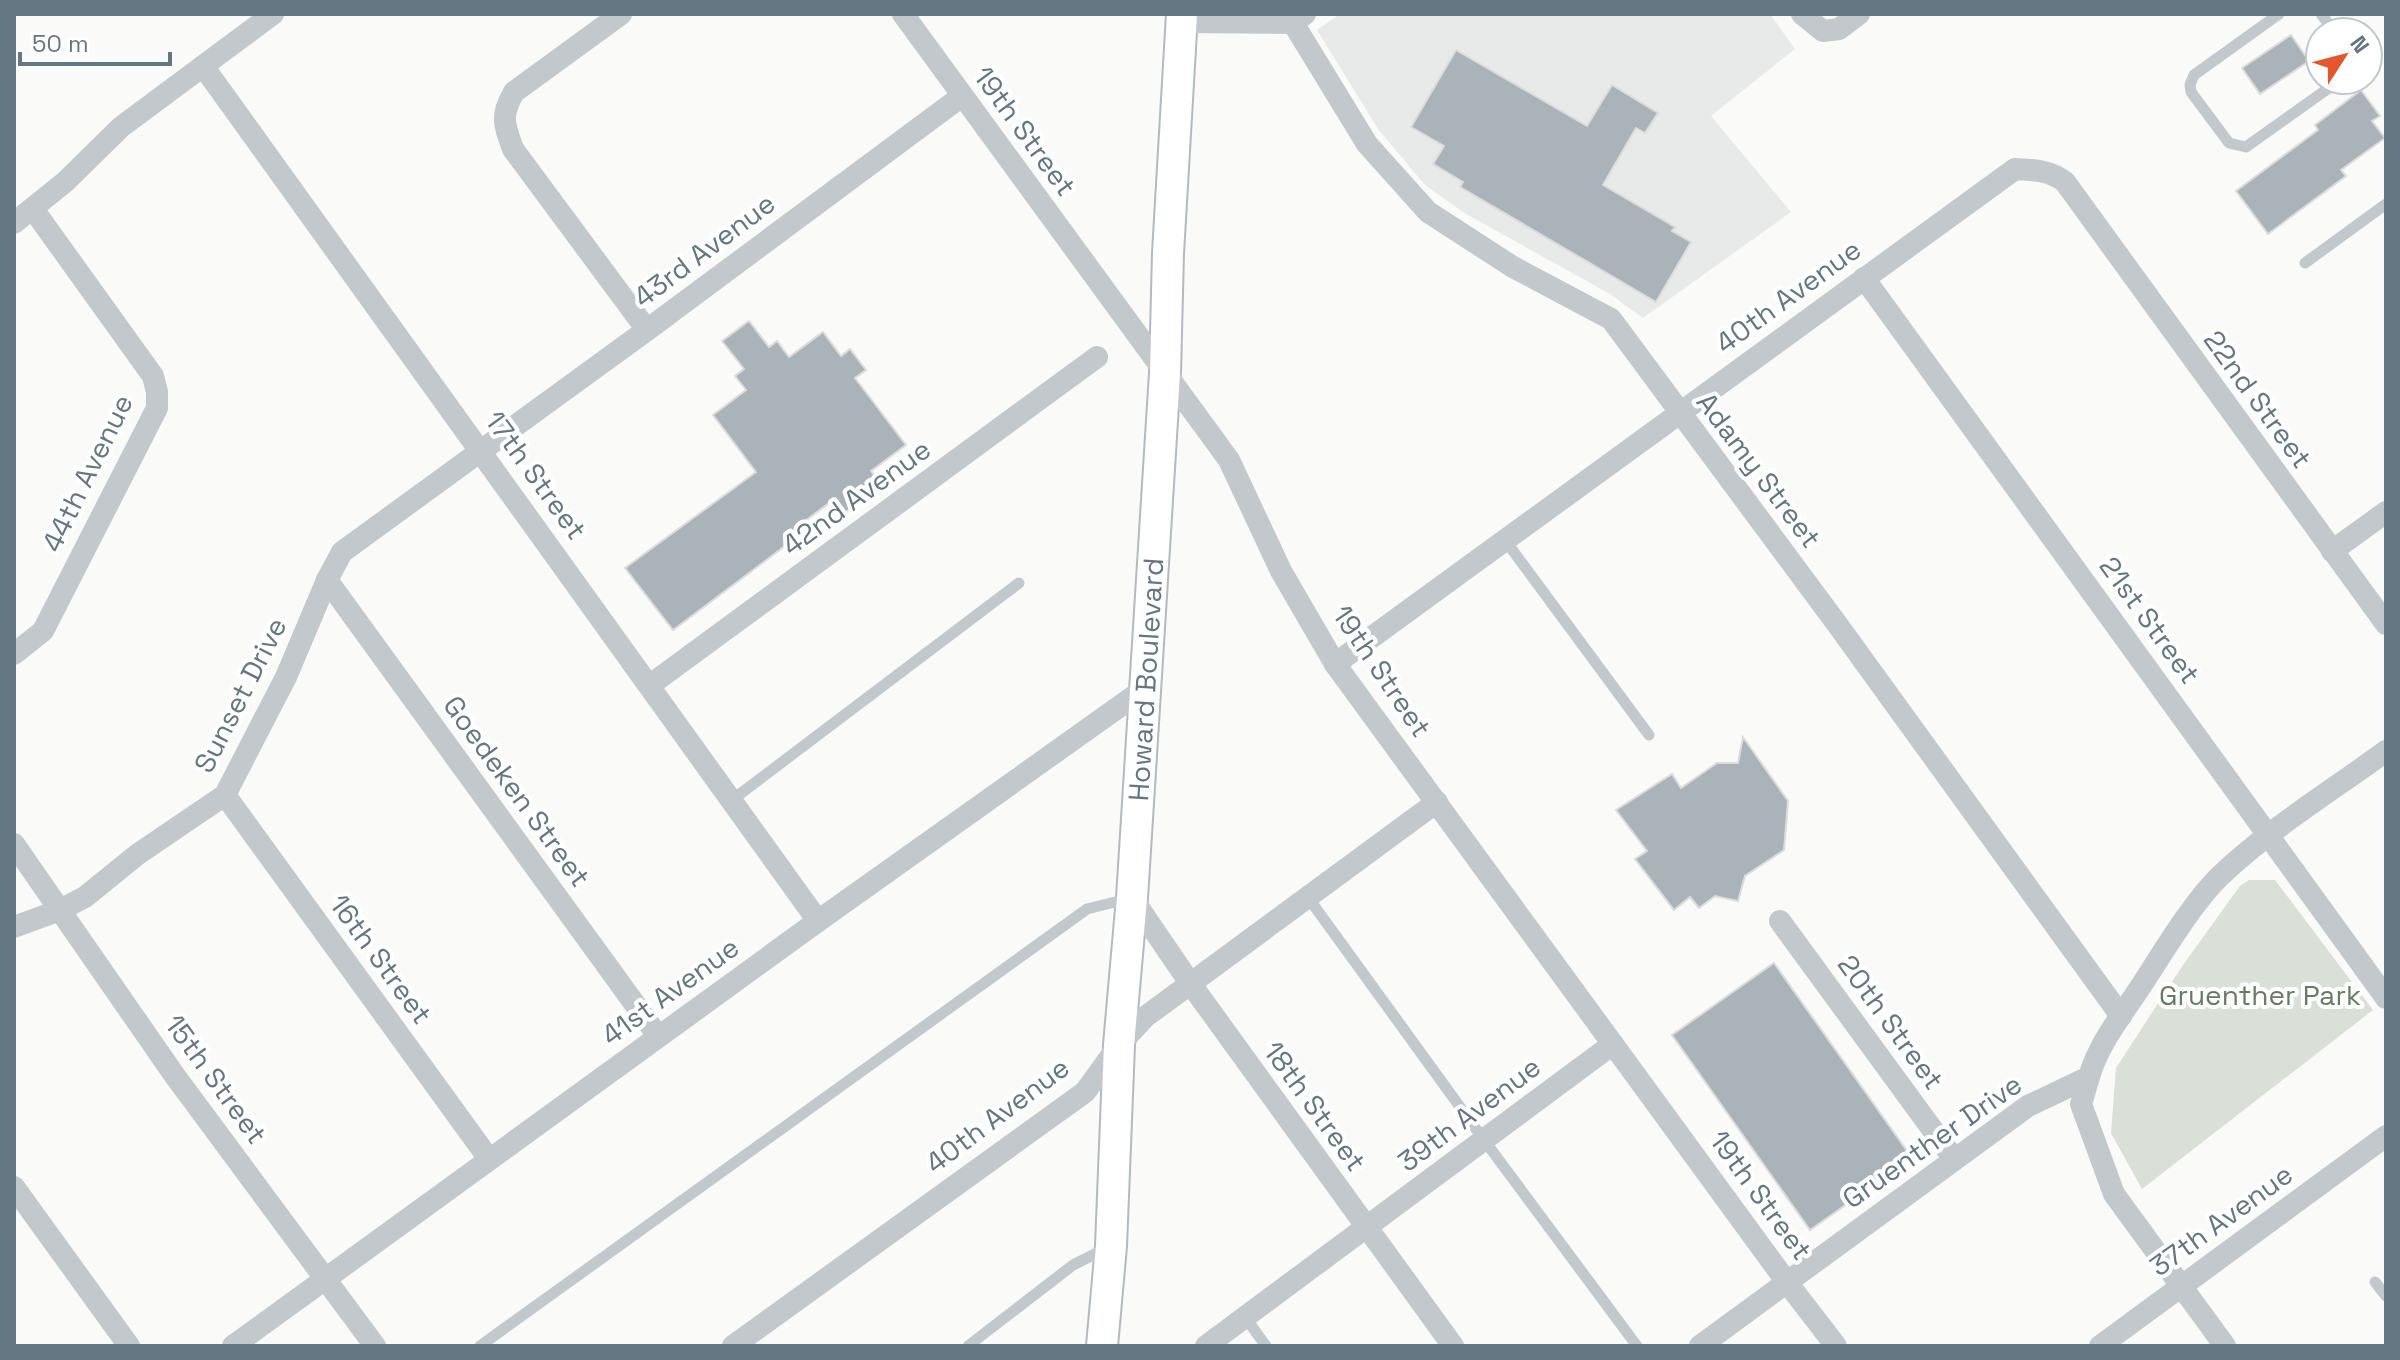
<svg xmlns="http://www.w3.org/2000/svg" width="2400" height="1360" font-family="'Space Grotesk',sans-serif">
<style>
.built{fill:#e8e9e9}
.green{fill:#dadfd7}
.building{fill:#aab3b9;stroke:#dcdcda;stroke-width:2}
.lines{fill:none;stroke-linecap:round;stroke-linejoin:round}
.secondary-casing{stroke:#b3babf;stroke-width:34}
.service{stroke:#c3c8cc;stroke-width:11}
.minor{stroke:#c3c8cc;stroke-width:22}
.secondary{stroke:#fff;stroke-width:30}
.labels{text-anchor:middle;stroke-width:8;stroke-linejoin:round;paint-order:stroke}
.street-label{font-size:28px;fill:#657683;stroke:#fff}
.park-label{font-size:28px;fill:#687a64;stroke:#fff}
</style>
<rect width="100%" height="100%" fill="#fafaf8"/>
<!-- built -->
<polygon class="built" points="1340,14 1770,14 1795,49 1711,116 1791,212 1643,318 1610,294 1466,214 1425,185 1378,129 1317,30"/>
<!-- green -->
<polygon class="green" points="2249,880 2275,880 2373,1010 2142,1189 2111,1133 2116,1068 2183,965 2240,886"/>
<!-- building -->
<g class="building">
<polygon points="2291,35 2309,61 2260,94 2242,68"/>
<polygon points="1456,50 1587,126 1612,85 1658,113 1645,133 1636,128 1603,185 1675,227 1672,231 1691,242 1656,302 1460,187 1463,182 1433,164 1444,146 1411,127"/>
<polygon points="2361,90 2380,116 2372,121 2385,138 2341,170 2346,176 2268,234 2236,191 2318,130 2315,125"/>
<polygon points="749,321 769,347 777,341 789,357 823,332 841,356 850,349 866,370 855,378 906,445 871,471 882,485 843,514 833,500 797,527 801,534 673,630 625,568 756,472 713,415 746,390 735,376 744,369 722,341"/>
<polygon points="1743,737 1788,801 1784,850 1745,876 1738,901 1715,896 1699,908 1690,897 1674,910 1635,859 1647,851 1616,810 1672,774 1681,788 1717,763 1738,763"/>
<polygon points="1774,963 1912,1158 1810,1230 1672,1035"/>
</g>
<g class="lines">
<defs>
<g id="secondary">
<path id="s1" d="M 1102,1346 L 1111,1246 L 1119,1045 L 1132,898 L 1165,373 L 1168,253 L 1182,14"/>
</g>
</defs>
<!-- secondary casing -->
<use href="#secondary" class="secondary-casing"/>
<!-- service -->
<g class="service">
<polyline points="2279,14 2194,75 2190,85 2191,92 2229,143 2246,147 2340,80"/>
<polyline points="2321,14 2335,32"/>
<polyline points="2305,263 2386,204"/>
<polyline points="1505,540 1649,735"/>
<polyline points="732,800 1019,583"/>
<polyline points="1307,896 1484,1140 1637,1346"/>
<polyline points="2375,1282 2386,1296"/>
<polyline points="1245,1317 1266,1346"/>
<polyline points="480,1346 1087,909 1131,898"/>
<polyline points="968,1346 1073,1265 1107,1248"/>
</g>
<!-- minor -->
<g class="minor">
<path d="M 621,14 L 514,92 C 500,116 504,124 513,149 L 647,330"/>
<polyline points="903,14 1229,460 1281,571 1335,664 1786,1281 1836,1346"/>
<polyline points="1802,14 1823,31 1839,29 1859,14"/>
<polyline points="1181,22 1293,23 1305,14"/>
<polyline points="1293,23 1367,144 1428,212 1513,267 1611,319 1837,624 2121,1016"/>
<polyline points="203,66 818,921"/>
<polyline points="14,223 65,182 121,127 273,14"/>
<polyline points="1864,278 2386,998"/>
<polyline points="2332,551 2386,512"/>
<polyline points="327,580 658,1036"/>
<polyline points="14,654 43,631 157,408 157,392 153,376 33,209"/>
<path d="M 1335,664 L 2015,169 C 2033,170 2050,170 2065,182 L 2386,624"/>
<polyline points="650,685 1097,357"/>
<polyline points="225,795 489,1159"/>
<polyline points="14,844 175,1076 375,1346"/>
<polyline points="1132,898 1190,983 1453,1346"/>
<polyline points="1780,921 1954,1159"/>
<polyline points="14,927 60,910 85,897 138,854 225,795 286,677 327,580 342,552 647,330 962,96"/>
<polyline points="2089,1077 2081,1104 2114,1194 2225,1346"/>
<polyline points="14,1187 129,1346"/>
<polyline points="233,1346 818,921 1144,689"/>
<polyline points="733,1346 1085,1092 1119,1045 1145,1017 1437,802"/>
<polyline points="1206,1346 1613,1044"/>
<path d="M 1700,1346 L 2028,1106 L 2089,1077 C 2098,1045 2119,1019 2137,992 C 2161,956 2189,907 2219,877 C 2269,829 2330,792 2386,751"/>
<polyline points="2100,1346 2386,1136"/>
</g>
<!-- secondary -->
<use href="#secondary" class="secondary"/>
</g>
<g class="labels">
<!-- street labels -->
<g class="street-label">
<text transform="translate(1025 131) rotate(54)" y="10">19th Street</text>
<text transform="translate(704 250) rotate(-37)" y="10">43rd Avenue</text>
<text transform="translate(1788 296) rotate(-36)" y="10">40th Avenue</text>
<text transform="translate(2258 399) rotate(54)" y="10">22nd Street</text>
<text transform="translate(1759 470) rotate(53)" y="10">Adamy Street</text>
<text transform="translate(87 473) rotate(-64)" y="10">44th Avenue</text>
<text transform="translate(536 475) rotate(54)" y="10">17th Street</text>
<text transform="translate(856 497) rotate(-36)" y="10">42nd Avenue</text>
<text transform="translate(2150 620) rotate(54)" y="10">21st Street</text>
<text transform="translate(1382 671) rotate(56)" y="10">19th Street</text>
<text dy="10" stroke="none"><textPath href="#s1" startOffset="668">Howard Boulevard</textPath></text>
<text transform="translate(240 695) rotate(-63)" y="10">Sunset Drive</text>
<text transform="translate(517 791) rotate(54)" y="10">Goedeken Street</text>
<text transform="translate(381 959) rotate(54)" y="10">16th Street</text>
<text transform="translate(670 991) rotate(-36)" y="10">41st Avenue</text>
<text transform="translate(1891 1022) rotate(54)" y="10">20th Street</text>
<text transform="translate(216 1079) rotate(54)" y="10">15th Street</text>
<text transform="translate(1315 1106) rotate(54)" y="10">18th Street</text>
<text transform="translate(1469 1114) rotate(-37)" y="10">39th Avenue</text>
<text transform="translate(997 1115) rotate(-37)" y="10">40th Avenue</text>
<text transform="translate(1932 1141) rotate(-35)" y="10">Gruenther Drive</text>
<text transform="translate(1761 1195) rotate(54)" y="10">19th Street</text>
<text transform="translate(2221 1220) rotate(-36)" y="10">37th Avenue</text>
</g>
<!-- park labels -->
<g class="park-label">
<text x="2260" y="1005">Gruenther Park</text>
</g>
</g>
<!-- border -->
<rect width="2400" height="1360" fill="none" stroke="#657683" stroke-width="32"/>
<!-- north arrow -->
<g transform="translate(2344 56) rotate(54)"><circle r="38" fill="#ffffff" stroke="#c1c8cd" stroke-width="2"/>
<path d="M0-6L14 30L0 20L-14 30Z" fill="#e4572e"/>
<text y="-12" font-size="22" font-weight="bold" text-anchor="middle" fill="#657683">N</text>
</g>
<!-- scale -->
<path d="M20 52v12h150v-12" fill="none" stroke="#657683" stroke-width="4"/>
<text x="32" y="52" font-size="24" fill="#657683" stroke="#ffffff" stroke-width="6" paint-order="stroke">50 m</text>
</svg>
